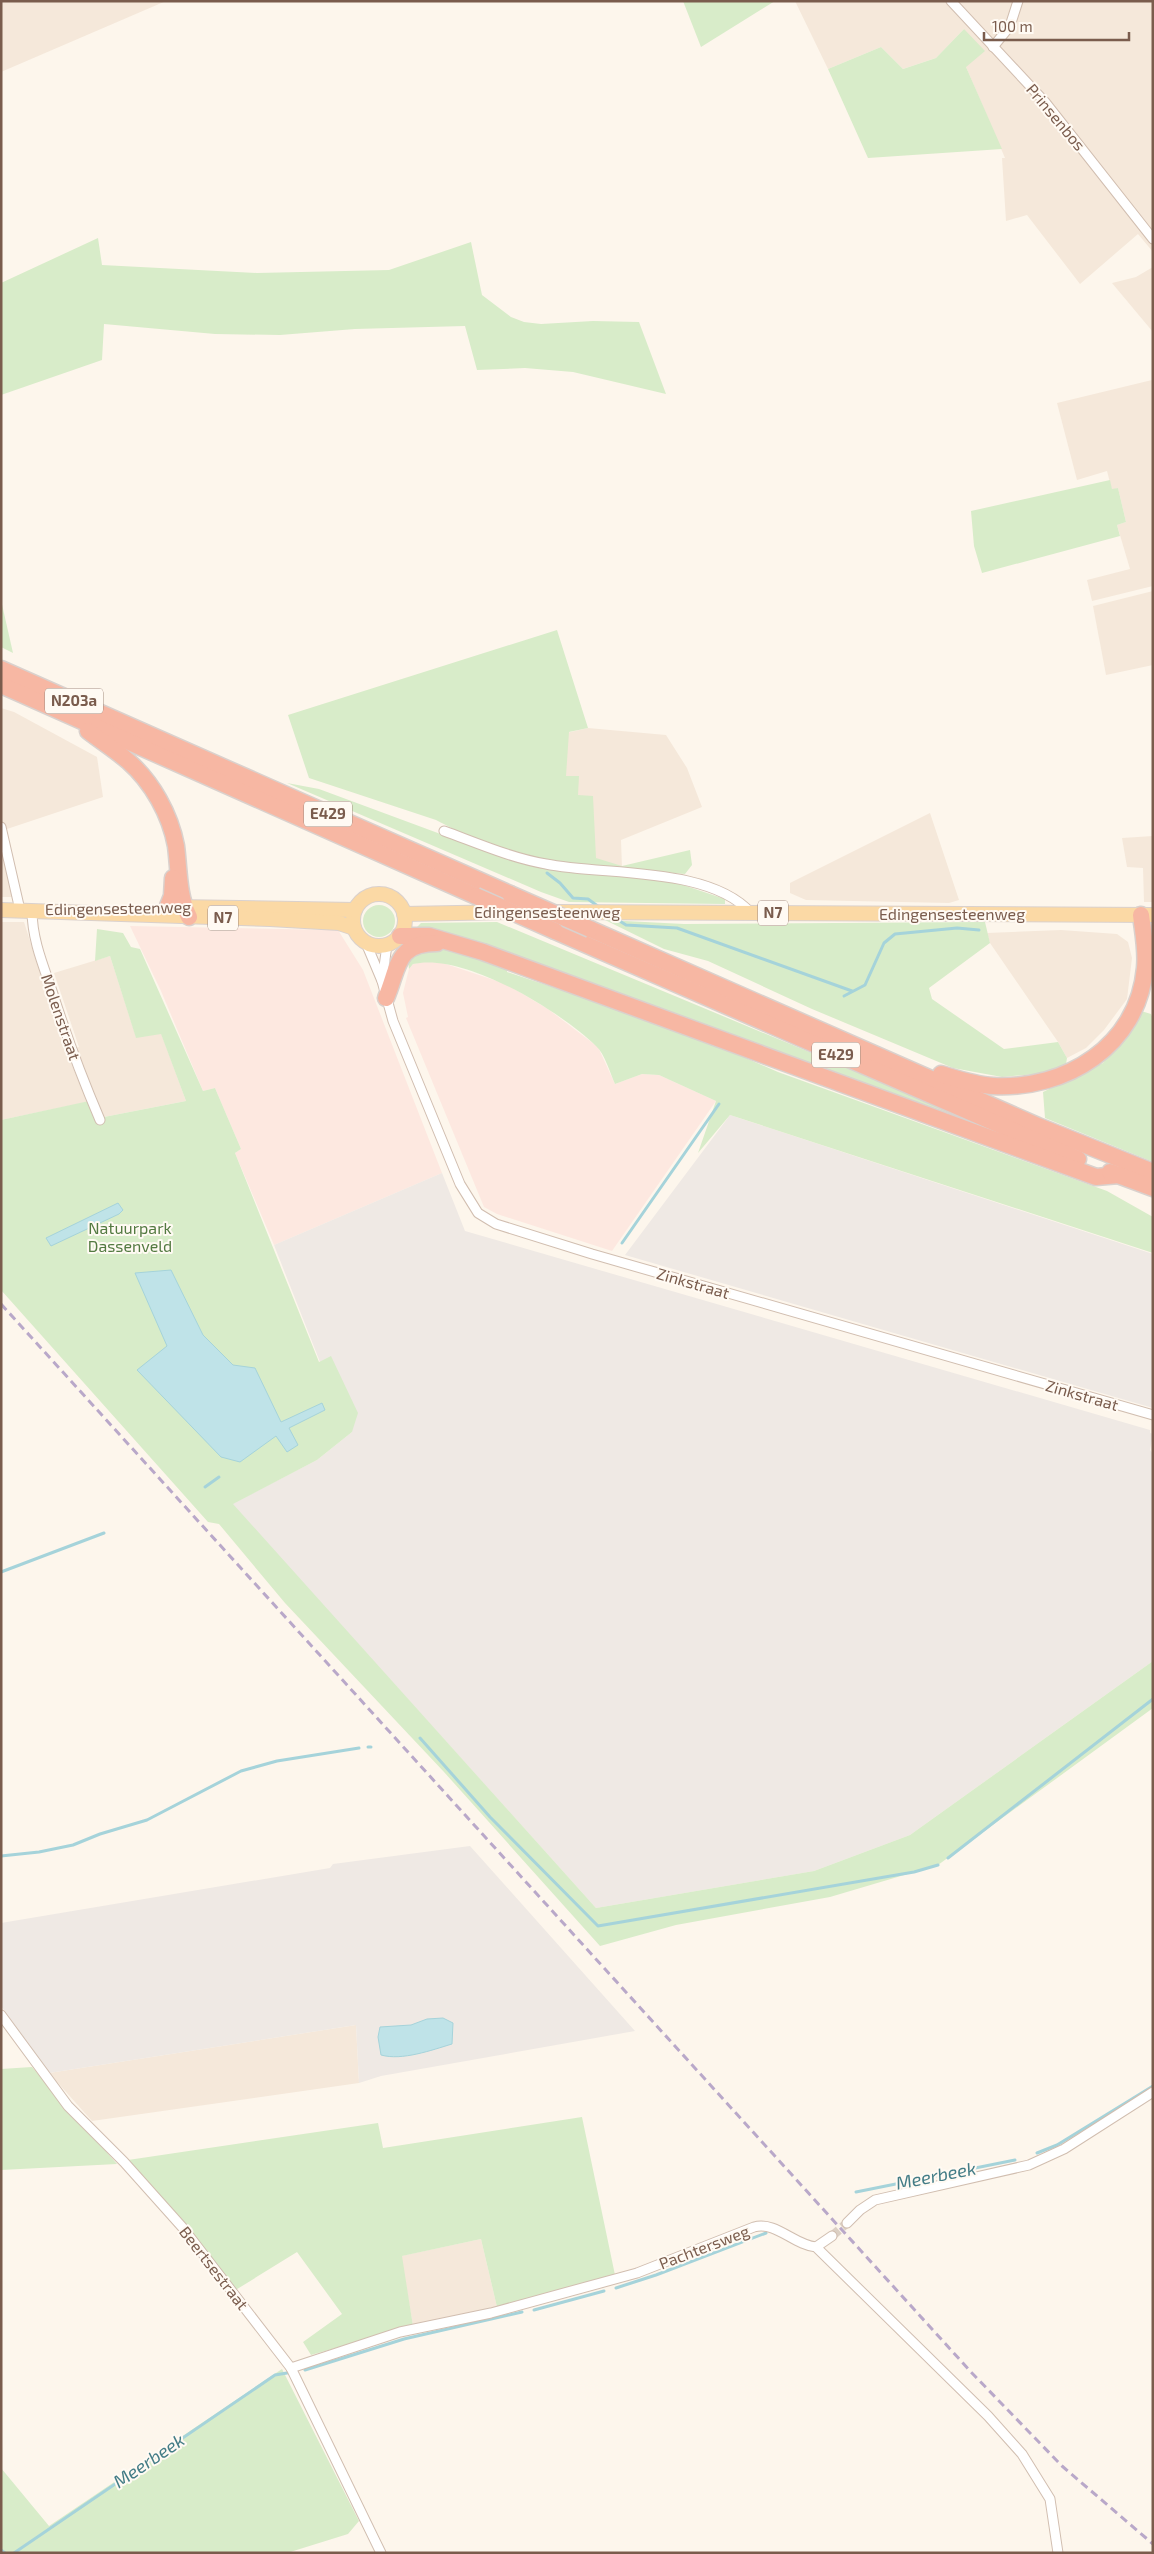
<svg xmlns="http://www.w3.org/2000/svg" width="1154" height="2554" font-family="'Exo 2',sans-serif">
<style>
.residential{fill:#f5e8da}
.commercial{fill:#fde8e0}
.industrial{fill:#efe9e4}
.green{fill:#d8ecc9}
.water{fill:#bfe3e8;stroke:#a5d3da}
.lines{fill:none;stroke-linecap:round;stroke-linejoin:round}
.stream{stroke:#a5d3da;stroke-width:3}
.street-tunnel{stroke:#dcd0c4;stroke-width:9;stroke-dasharray:9 4.5;stroke-linecap:butt}
.street-casing{stroke:#d1beb0;stroke-width:11}
.primary-casing{stroke:#dad1cd;stroke-width:16}
.highway-casing{stroke:#dad1cd;stroke-width:19}
.street{stroke:#fff;stroke-width:9}
.primary{stroke:#fbd9a5;stroke-width:14}
.highway{stroke:#f7b7a3;stroke-width:16}
.rail{stroke:#b9a8c9;stroke-width:3;stroke-dasharray:8 5;stroke-linecap:butt}
.highway-bridge-casing{stroke:#dad1cd;stroke-width:19;stroke-linecap:butt}
.highway-bridge{stroke:#f7b7a3;stroke-width:16}
.labels{text-anchor:middle;stroke-width:4;stroke-linejoin:round;paint-order:stroke}
.shield{fill:#fffaf3;stroke:#a28b7f;stroke-width:1}
.shield-label{font-size:15px;font-weight:bold;fill:#7a5c4d}
.street-label{font-size:16px;fill:#7a5c4d;stroke:#fffaf3}
.park-label{font-size:16px;fill:#537a41;stroke:#fffaf3}
.water-label{font-size:18px;font-style:italic;fill:#437c86;stroke:#fffaf3}
</style>
<rect width="100%" height="100%" fill="#fdf6ec"/>
<!-- residential -->
<g class="residential">
<polygon points="1,1 166,1 1,72"/>
<polygon points="795,1 1153,1 1153,252 1138,234 1080,284 1027,215 1006,221 1002,158 1005,158 966,67 964,29 936,58 903,69 881,47 828,69"/>
<polygon points="1153,267 1153,332 1112,283 1136,277"/>
<polygon points="1152,380 1153,586 1092,601 1087,580 1130,569 1117,525 1126,522 1118,488 1112,490 1107,471 1077,480 1057,403"/>
<polygon points="1153,591 1153,665 1106,675 1093,606"/>
<polygon points="540,706 553,736 588,728 666,735 687,768 702,807 621,840 622,868 440,822 419,746"/>
<polygon points="1,708 14,712 97,757 103,797 1,831"/>
<polygon points="930,813 959,900 949,903 806,900 790,893 790,883"/>
<polygon points="1153,836 1153,902 1144,902 1143,868 1127,867 1122,838"/>
<polygon points="1,839 14,897 1,897"/>
<polygon points="1,922 24,922 62,1041 87,1101 95,1097 75,1048 79,1047 54,973 110,956 136,1037 161,1033 186,1101 104,1117 95,1098 87,1102 1,1120"/>
<polygon points="1061,930 1117,934 1128,942 1132,958 1127,999 1104,1030 1086,1048 1067,1058 1058,1042 990,943 987,933"/>
<polygon points="356,2025 359,2083 92,2121 49,2073"/>
<polygon points="481,2239 497,2307 413,2326 401,2256"/>
</g>
<!-- commercial -->
<g class="commercial">
<polygon points="130,926 338,930 363,970 442,1173 274,1245 235,1153 241,1149 215,1088 203,1091 161,991"/>
<polygon points="427,961 440,962 506,984 548,1009 598,1047 615,1084 642,1074 659,1075 716,1101 612,1251 497,1214 484,1207 406,1018 408,1017 403,993 409,969 413,964"/>
</g>
<!-- industrial -->
<g class="industrial">
<polygon points="730,1115 1153,1254 1153,1408 625,1255"/>
<polygon points="442,1173 465,1231 1150,1430 1150,1433 1153,1434 1150,1450 1153,1454 1153,1661 910,1835 814,1871 596,1908 232,1504 317,1460 352,1432 331,1357 320,1362 274,1245"/>
<polygon points="470,1846 635,2031 381,2076 359,2083 356,2025 49,2073 1,2006 1,1923 330,1868 333,1864"/>
</g>
<!-- green -->
<g class="green">
<polygon points="683,1 775,1 701,47"/>
<polygon points="964,29 985,51 966,67 1002,149 868,158 828,69 881,47 903,69 936,58"/>
<polygon points="98,238 102,265 257,273 389,270 471,242 482,295 511,317 524,322 541,324 593,321 639,322 666,394 573,372 525,368 477,370 465,326 355,329 280,335 215,334 104,324 102,360 1,395 1,283"/>
<polygon points="1110,480 1112,489 1118,488 1126,522 1117,525 1120,536 982,573 974,546 971,511"/>
<polygon points="1,600 13,653 1,647"/>
<polygon points="557,630 588,728 569,732 566,776 579,776 578,795 593,796 596,858 622,866 690,850 692,865 685,874 638,870 725,899 725,904 569,902 541,892 287,783 319,789 519,863 436,820 309,778 288,715"/>
<circle cx="379" cy="921" r="16"/>
<polygon points="605,920 684,924 985,922 990,943 929,988 932,999 1004,1049 1058,1042 1067,1058 1066,1064 1047,1073 1002,1077 953,1068 812,1009 708,961 664,949"/>
<polygon points="497,922 975,1121 974,1124 500,949 414,930 421,923"/>
<polygon points="97,929 123,933 131,947 140,949 203,1091 215,1088 241,1149 235,1153 319,1362 331,1356 358,1413 352,1432 317,1460 233,1504 596,1908 814,1871 910,1835 1153,1661 1153,1708 938,1865 830,1897 676,1925 600,1946 444,1772 285,1603 219,1524 208,1522 1,1290 1,1120 89,1101 104,1117 186,1101 161,1034 136,1038 110,956 95,961"/>
<path d="M 422,948 C 453,948 478,958 507,969 L 507,972 L 684,1031 L 778,1072 L 1107,1191 L 1153,1217 L 1153,1253 L 730,1115 L 698,1153 L 716,1101 L 659,1075 L 642,1074 L 615,1084 C 610,1073 605,1054 596,1046 C 560,1011 464,952 413,964 L 409,969 L 408,959 Z"/>
<polygon points="1141,1011 1151,1014 1153,1019 1153,1162 1045,1118 1043,1092 1103,1063"/>
<polygon points="32,2067 117,2164 1,2170 1,2069"/>
<polygon points="582,2117 615,2275 497,2307 481,2239 402,2256 413,2326 311,2355 303,2342 342,2314 297,2252 234,2291 167,2203 128,2160 378,2123 383,2148"/>
<polygon points="282,2369 359,2521 348,2534 287,2553 1,2553 1,2468 49,2526"/>
</g>
<!-- water -->
<g class="water">
<polygon points="118,1203 123,1210 119,1214 51,1246 46,1238"/>
<polygon points="171,1270 203,1335 233,1365 255,1368 281,1422 322,1403 325,1410 289,1428 298,1445 287,1452 276,1436 240,1462 221,1457 137,1370 167,1346 135,1273"/>
<path d="M 443,2018 L 453,2023 L 452,2044 C 432,2050 402,2061 381,2055 L 378,2037 L 380,2027 L 411,2025 L 427,2019 Z"/>
</g>
<g class="lines">
<!-- stream -->
<g class="stream">
<polyline points="547,873 560,883 573,898 588,899 599,907"/>
<polyline points="615,918 626,925 677,928 852,991"/>
<polyline points="844,996 865,985 884,943 895,934 957,928 979,930"/>
<polyline points="622,1243 719,1104"/>
<polyline points="205,1487 219,1477"/>
<polyline points="1,1572 104,1533"/>
<polyline points="420,1738 490,1817 598,1926 914,1872 938,1865"/>
<polyline points="368,1747 371,1747"/>
<polyline points="1,1856 39,1852 73,1845 100,1834 147,1820 241,1771 277,1761 359,1748"/>
<polyline points="948,1858 1153,1699"/>
<polyline points="1037,2153 1057,2145 1153,2086"/>
<polyline points="856,2192 1015,2160"/>
<polyline points="616,2288 656,2275 766,2233"/>
<polyline points="534,2310 604,2291"/>
<polyline points="305,2370 404,2339 522,2312"/>
<polyline points="1,2550 5,2553"/>
<polyline points="14,2553 275,2375 287,2373"/>
</g>
<!-- street-tunnel -->
<polyline class="street-tunnel" points="832,2236 847,2223"/>
<defs>
<g id="street">
<polyline points="951,1 1045,102 1153,239"/>
<polyline points="993,47 1010,26 1018,1"/>
<polyline points="1,827 20,910"/>
<path d="M 444,831 C 477,843 511,858 546,864 C 605,876 709,866 751,913"/>
<path d="M 32,910 C 32,939 43,965 52,991 C 66,1035 82,1078 100,1120"/>
<polyline points="366,943 382,981 393,1021 460,1184 478,1213 496,1224 592,1254 1153,1415"/>
<polyline points="382,981 387,945"/>
<polyline points="1,2015 68,2106 124,2162 183,2228 291,2368 381,2553"/>
<polyline points="847,2223 860,2210 875,2200 1029,2165 1064,2149 1153,2092"/>
<polyline points="816,2247 832,2236"/>
<path d="M 291,2368 L 400,2332 L 491,2313 L 637,2273 L 754,2227 C 776,2221 794,2245 816,2247 L 988,2416 L 1022,2454 L 1050,2499 L 1058,2553"/>
</g>
<g id="primary">
<circle cx="379" cy="920" r="26"/>
<polyline points="176,907 355,910"/>
<polyline points="1,910 270,919 339,923 354,928"/>
<polyline points="555,912 1153,915"/>
<polyline points="404,914 511,912"/>
</g>
<g id="highway">
<polyline points="1,669 510,894"/>
<polyline points="1,685 476,896"/>
<path d="M 88,731 C 101,741 115,750 128,761 C 152,782 170,814 176,846 C 179,869 178,896 189,917"/>
<polyline points="168,906 172,896 173,878"/>
<polyline points="590,929 1038,1126 1153,1172"/>
<polyline points="555,931 1078,1159"/>
<polyline points="400,936 429,936 483,952 1096,1177 1119,1175"/>
<path d="M 386,998 C 399,968 395,943 437,943"/>
<path d="M 941,1074 C 958,1079 976,1085 993,1086 C 1066,1090 1138,1046 1145,968 C 1147,950 1143,932 1141,915"/>
<polyline points="1110,1172 1153,1188"/>
</g>
</defs>
<!-- street casing -->
<use href="#street" class="street-casing"/>
<!-- primary casing -->
<use href="#primary" class="primary-casing"/>
<!-- highway casing -->
<use href="#highway" class="highway-casing"/>
<!-- street -->
<use href="#street" class="street"/>
<!-- primary -->
<use href="#primary" class="primary"/>
<!-- highway -->
<use href="#highway" class="highway"/>
<!-- rail -->
<polyline class="rail" points="1,1304 971,2372 1062,2466 1153,2544"/>
<defs>
<g id="highway-bridge">
<polyline points="510,894 590,929"/>
<polyline points="476,896 555,931"/>
</g>
</defs>
<!-- highway-bridge casing -->
<use href="#highway-bridge" class="highway-bridge-casing"/>
<!-- highway-bridge -->
<use href="#highway-bridge" class="highway-bridge"/>
</g>
<g class="labels">
<!-- shield labels -->
<g class="shield">
<rect x="45" y="688.5" width="58" height="25" rx="4"/>
<rect x="304" y="801.5" width="48" height="25" rx="4"/>
<rect x="758" y="900.5" width="30" height="25" rx="4"/>
<rect x="208" y="905.5" width="30" height="25" rx="4"/>
<rect x="812" y="1042.5" width="48" height="25" rx="4"/>
</g>
<g class="shield-label">
<text x="74" y="706">N203a</text>
<text x="328" y="819">E429</text>
<text x="773" y="918">N7</text>
<text x="223" y="923">N7</text>
<text x="836" y="1060">E429</text>
</g>
<!-- street labels -->
<g class="street-label">
<text transform="translate(1056 117) rotate(50)" y="6">Prinsenbos</text>
<text transform="translate(118 908) rotate(-1)" y="6">Edingensesteenweg</text>
<text x="547" y="918">Edingensesteenweg</text>
<text x="952" y="920">Edingensesteenweg</text>
<text transform="translate(61 1017) rotate(71)" y="6">Molenstraat</text>
<text transform="translate(693 1283) rotate(16)" y="6">Zinkstraat</text>
<text transform="translate(1082 1395) rotate(16)" y="6">Zinkstraat</text>
<text transform="translate(704 2247) rotate(-21)" y="6">Pachtersweg</text>
<text transform="translate(214 2268) rotate(52)" y="6">Beertsestraat</text>
</g>
<!-- park labels -->
<g class="park-label">
<text x="130" y="1234">Natuurpark<tspan x="130" dy="18">Dassenveld</tspan></text>
</g>
<!-- water labels -->
<g class="water-label">
<text transform="translate(936 2176) rotate(-11)" y="6">Meerbeek</text>
<text transform="translate(149 2461) rotate(-34)" y="6">Meerbeek</text>
</g>
</g>
<!-- border -->
<rect width="1154" height="2554" fill="none" stroke="#7a5c4d" stroke-width="5"/>
<!-- scale -->
<path d="M984 32v8h145v-8" fill="none" stroke="#7a5c4d" stroke-width="2.5"/>
<text x="992" y="32" font-size="15" fill="#7a5c4d" stroke="#fffaf3" stroke-width="4" paint-order="stroke">100 m</text>
</svg>
